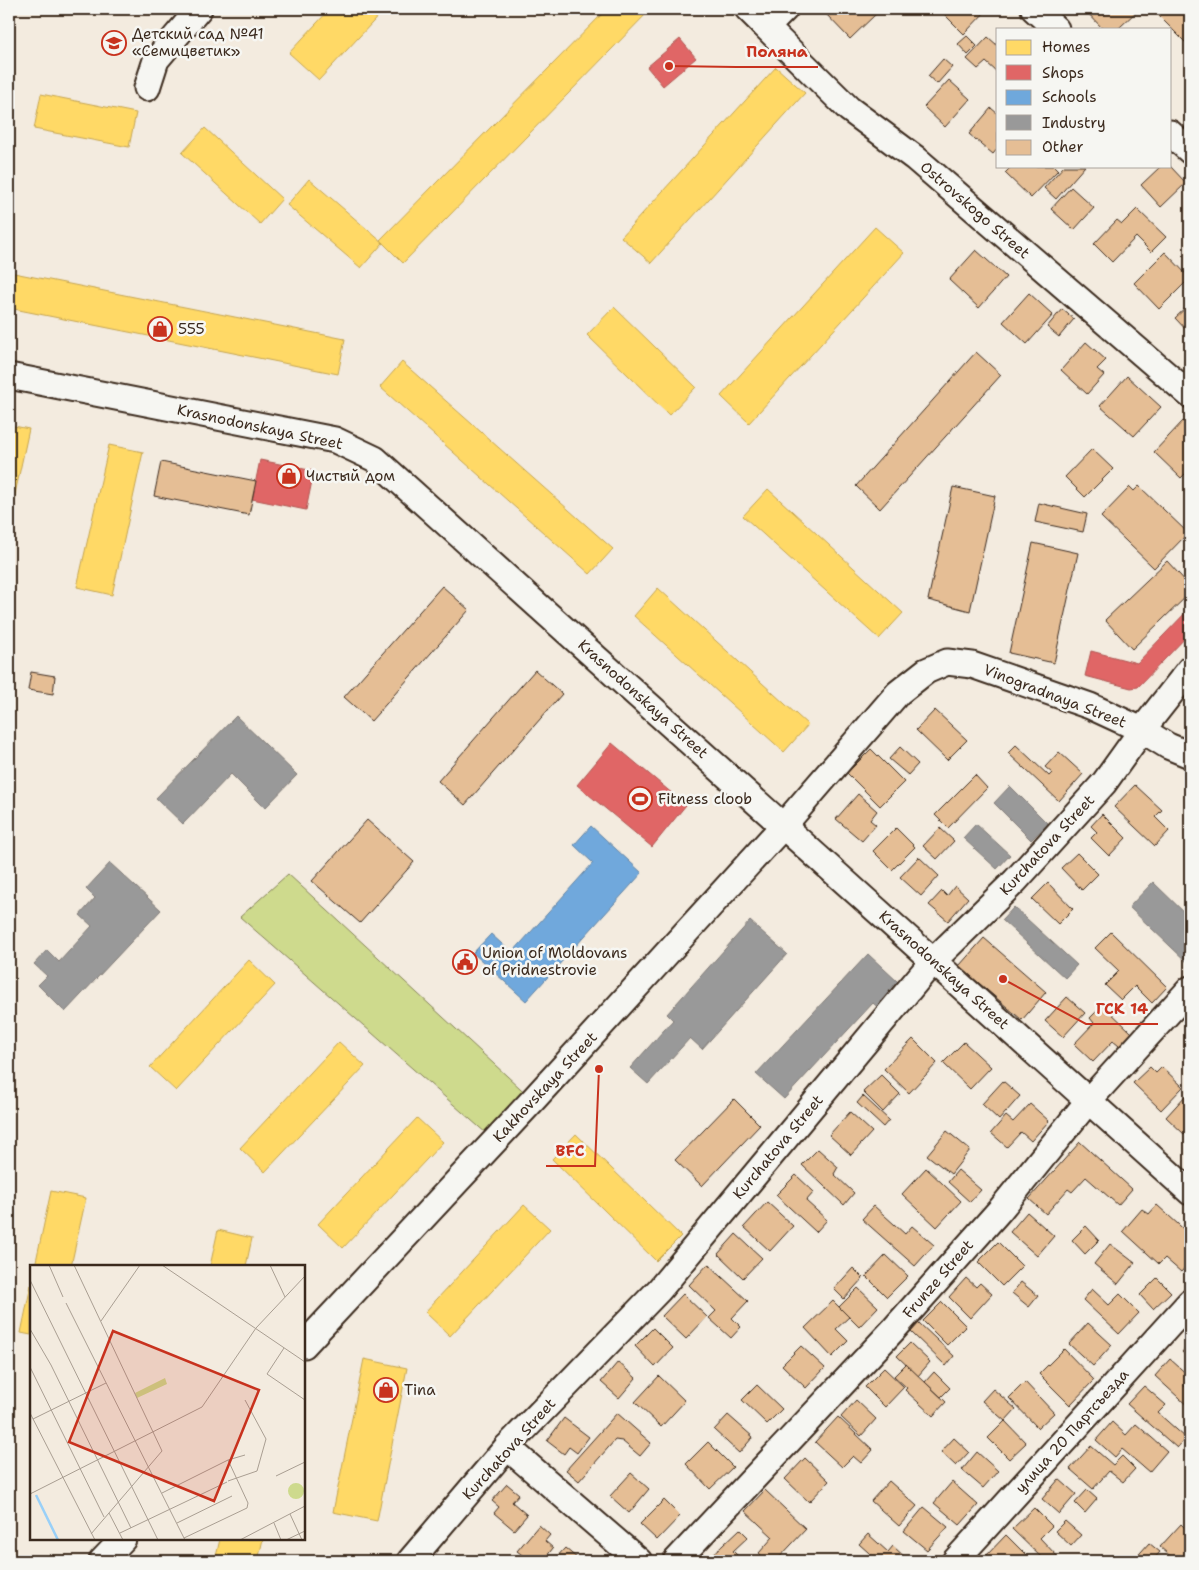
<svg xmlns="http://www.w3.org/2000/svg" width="1199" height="1570" font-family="'Shantell Sans',sans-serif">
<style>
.green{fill:#ceda8d;stroke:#848256}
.homes{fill:#ffd966;stroke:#c4a450}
.shops{fill:#e06666;stroke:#ae5450}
.schools{fill:#6fa8dc;stroke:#5f82a3}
.industry{fill:#999;stroke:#7d7874}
.building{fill:#e5be95;stroke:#3b2a1e}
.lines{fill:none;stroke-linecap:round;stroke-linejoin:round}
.minor-casing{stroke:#3b2a1e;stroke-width:29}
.minor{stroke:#f6f6f2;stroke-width:25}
.labels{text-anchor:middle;stroke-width:5;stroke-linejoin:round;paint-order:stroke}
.poi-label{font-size:15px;fill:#3b2a1e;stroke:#f6f6f2;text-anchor:start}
.street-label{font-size:15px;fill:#3b2a1e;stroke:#f6f6f2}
.inset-river{fill:none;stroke:#99d0f8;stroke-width:2.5}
.inset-road{fill:none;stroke:#a99e92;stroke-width:1}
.view{fill:#c8321e;fill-opacity:0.15;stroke:#c8321e;stroke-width:2.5}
.inset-edge{fill:none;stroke:#3b2a1e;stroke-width:2.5}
.leader{fill:none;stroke:#c8321e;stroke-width:2}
.callout-dot{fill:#c8321e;stroke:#f6f6f2;stroke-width:2}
.callout-label{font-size:16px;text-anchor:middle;font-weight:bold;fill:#c8321e;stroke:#f6f6f2;stroke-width:5;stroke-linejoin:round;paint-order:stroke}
</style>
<rect width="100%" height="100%" fill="#f3ebdf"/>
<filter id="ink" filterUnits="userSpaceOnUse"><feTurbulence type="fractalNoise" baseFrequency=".02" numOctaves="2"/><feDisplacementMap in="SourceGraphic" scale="10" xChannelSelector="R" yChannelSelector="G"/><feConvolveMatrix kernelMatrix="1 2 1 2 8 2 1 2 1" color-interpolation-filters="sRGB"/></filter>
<g filter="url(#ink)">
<!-- green -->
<polygon class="green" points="288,874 533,1100 495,1141 240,917"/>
<!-- homes -->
<g class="homes">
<polygon points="330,9 385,9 319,80 289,53"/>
<polygon points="607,9 651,9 403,263 380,240"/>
<polygon points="776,67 805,93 651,263 621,237"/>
<polygon points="41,94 136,113 129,147 34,129"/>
<polygon points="205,128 282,199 260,224 182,153"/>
<polygon points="309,179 383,243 361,268 287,205"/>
<polygon points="875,227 904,253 749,423 721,396"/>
<polygon points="9,272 345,339 338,374 9,308"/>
<polygon points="614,307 696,387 669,415 587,335"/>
<polygon points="402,362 613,549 590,574 380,387"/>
<polygon points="9,425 29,429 9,522"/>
<polygon points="109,445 143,452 112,595 77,587"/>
<polygon points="768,489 903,613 879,639 743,516"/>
<polygon points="658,588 808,725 784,752 634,616"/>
<polygon points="249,960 275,985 176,1091 150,1067"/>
<polygon points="339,1042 365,1066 265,1172 240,1148"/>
<polygon points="417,1118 443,1142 343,1248 318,1224"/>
<polygon points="576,1134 681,1236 656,1261 552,1159"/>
<polygon points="51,1191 86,1198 71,1266 35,1266"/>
<polygon points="524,1205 550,1229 450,1336 425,1312"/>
<polygon points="218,1230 252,1238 246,1266 210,1266"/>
<polygon points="31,1285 31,1335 21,1333"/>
<polygon points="364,1359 407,1368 377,1521 333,1512"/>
<polygon points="220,1539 263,1539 258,1561 215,1561"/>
</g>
<!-- shops -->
<g class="shops">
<polygon points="680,39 696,58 663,86 647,67"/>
<polygon points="260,460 314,471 306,510 252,499"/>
<polygon points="1190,608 1190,633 1138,687 1131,688 1085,676 1091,651 1137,663"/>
<polygon points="612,743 686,805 652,847 577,785"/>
</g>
<!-- schools -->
<polygon class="schools" points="591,826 642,873 526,1001 473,953 491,934 512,953 593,863 574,845"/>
<!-- industry -->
<g class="industry">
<polygon points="236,716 297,775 265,808 231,774 183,824 156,798"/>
<polygon points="1010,786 1048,824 1031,840 994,803"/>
<polygon points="976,824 1010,855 997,869 963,838"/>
<polygon points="110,863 161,910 65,1012 38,985 47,976 34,964 47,950 59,962 92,926 80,915 95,898 86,889"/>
<polygon points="1153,882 1190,918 1190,965 1129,907"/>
<polygon points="1014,907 1077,965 1065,978 1002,920"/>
<polygon points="750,921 787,954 702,1049 690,1038 648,1084 630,1068 673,1020 667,1014"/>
<polygon points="868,954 898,982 889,991 895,997 882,1011 873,1003 784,1099 756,1074"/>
</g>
<!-- building -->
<g class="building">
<polygon points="827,9 875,9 878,12 850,39 824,12"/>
<polygon points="939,9 988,9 964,34"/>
<polygon points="1084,9 1139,9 1118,29 1103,29"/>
<polygon points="1163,9 1190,9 1190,17 1188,19 1190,21 1190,47 1157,14"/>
<polygon points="967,36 977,46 968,55 958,44"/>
<polygon points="988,37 998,46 998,73 986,62 978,69 967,59"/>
<polygon points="943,59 952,67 937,84 928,76"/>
<polygon points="949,80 970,99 945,127 924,107"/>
<polygon points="991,108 998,114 998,148 993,154 969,134"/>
<polygon points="1012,166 1054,166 1058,170 1031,198 1005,173"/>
<polygon points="1064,166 1085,166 1056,199 1044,188"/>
<polygon points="1161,166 1170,166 1186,183 1161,207 1141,185"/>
<polygon points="1071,187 1094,208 1074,230 1051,209"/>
<polygon points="1137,209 1166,237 1151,252 1136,237 1112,262 1094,244 1117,220 1122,224"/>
<polygon points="976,250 1006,277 979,308 949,280"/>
<polygon points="1165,252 1190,278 1159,309 1134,283"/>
<polygon points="1029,293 1053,315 1027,344 1003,322"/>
<polygon points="1190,304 1190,334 1175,318"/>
<polygon points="1062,309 1074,319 1059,337 1047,327"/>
<polygon points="1086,342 1106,360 1097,369 1104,375 1087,394 1061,370"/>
<polygon points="976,352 1001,375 880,509 856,486"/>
<polygon points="1127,376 1161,407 1134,436 1100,406"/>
<polygon points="1183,421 1190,428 1190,473 1188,471 1181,478 1154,452"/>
<polygon points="1092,449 1113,469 1085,497 1065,477"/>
<polygon points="161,462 256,481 249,515 154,496"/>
<polygon points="1139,486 1188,533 1154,568 1101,517 1130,487 1134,491"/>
<polygon points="953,487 995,496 970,611 928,600"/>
<polygon points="1039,503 1087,514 1083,532 1035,522"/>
<polygon points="1033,543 1078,553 1054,663 1009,653"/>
<polygon points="1167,561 1190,586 1190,593 1132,649 1105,620"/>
<polygon points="442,586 469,610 371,721 344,697"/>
<polygon points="535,670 562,694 465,805 438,781"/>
<polygon points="31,672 55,676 53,694 28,690"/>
<polygon points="935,710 967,740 947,760 916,730"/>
<polygon points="1016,745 1049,776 1052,773 1045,767 1059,752 1083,774 1059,801 1008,753"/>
<polygon points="900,747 918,764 908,775 889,759"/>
<polygon points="871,749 904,782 880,806 847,773"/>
<polygon points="975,775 987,788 948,828 935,815"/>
<polygon points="1135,785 1162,810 1155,817 1169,831 1155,846 1114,807"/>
<polygon points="858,794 877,811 870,820 876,825 862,841 836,819"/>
<polygon points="1102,814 1126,838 1109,856 1091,838 1097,832 1091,826"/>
<polygon points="367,820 414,862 360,923 312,881"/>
<polygon points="896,828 915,847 892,870 873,851"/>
<polygon points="940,828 954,841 937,859 923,846"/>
<polygon points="1077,853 1098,874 1082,890 1061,868"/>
<polygon points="919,857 939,876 921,896 900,877"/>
<polygon points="1048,883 1073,909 1058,924 1032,899"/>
<polygon points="955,886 968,898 948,921 929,905 942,891 947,896"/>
<polygon points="1111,932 1167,987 1152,1003 1135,986 1121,1000 1105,985 1119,971 1095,948"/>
<polygon points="984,938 1046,992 1022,1020 959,966"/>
<polygon points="1067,997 1085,1013 1063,1037 1045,1021"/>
<polygon points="1103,1005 1132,1033 1119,1046 1113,1041 1093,1062 1074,1044 1094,1023 1090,1018"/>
<polygon points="913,1039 937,1063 909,1093 884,1069"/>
<polygon points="964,1042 991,1067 970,1089 943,1063"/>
<polygon points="1150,1067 1156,1073 1162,1067 1183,1087 1161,1110 1133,1083"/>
<polygon points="881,1075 900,1094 883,1112 863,1092"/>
<polygon points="1003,1081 1020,1096 999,1120 982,1104"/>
<polygon points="1186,1095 1190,1099 1190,1128 1184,1134 1166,1117"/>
<polygon points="863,1096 889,1120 883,1127 857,1103"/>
<polygon points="734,1099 760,1125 702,1186 675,1160"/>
<polygon points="1030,1104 1049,1121 1031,1141 1021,1132 1007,1147 991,1133 1006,1116 1013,1122"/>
<polygon points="850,1112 872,1132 851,1155 829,1135"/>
<polygon points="947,1131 970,1150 951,1174 927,1155"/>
<polygon points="1080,1142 1132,1189 1118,1205 1086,1177 1072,1192 1068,1189 1046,1214 1029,1199"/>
<polygon points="818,1149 838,1167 834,1174 854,1193 844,1205 802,1165"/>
<polygon points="926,1168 961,1201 937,1227 902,1194"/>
<polygon points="958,1170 981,1190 970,1202 948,1182"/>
<polygon points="796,1175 814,1192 806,1201 827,1220 816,1232 776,1195"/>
<polygon points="767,1202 793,1226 770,1251 744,1227"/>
<polygon points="1157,1205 1190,1235 1190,1262 1181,1272 1165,1258 1159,1264 1123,1231 1142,1209 1149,1214"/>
<polygon points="874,1206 905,1234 912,1226 934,1245 915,1266 862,1219"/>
<polygon points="1027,1212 1054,1236 1037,1256 1010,1232"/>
<polygon points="1086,1226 1099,1240 1085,1254 1072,1240"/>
<polygon points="736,1234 762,1258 743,1278 718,1254"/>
<polygon points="998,1242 1022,1266 1002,1286 978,1262"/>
<polygon points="1110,1244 1135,1263 1118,1284 1094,1264"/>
<polygon points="886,1255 908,1276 887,1297 866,1276"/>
<polygon points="708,1264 748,1301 732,1318 741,1327 731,1338 709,1318 716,1311 689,1285"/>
<polygon points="853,1268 863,1278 844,1299 834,1289"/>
<polygon points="966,1278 976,1287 980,1283 992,1294 970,1318 949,1297"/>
<polygon points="1157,1278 1171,1292 1153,1309 1140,1295"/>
<polygon points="1021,1282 1038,1296 1029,1307 1012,1293"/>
<polygon points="858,1288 878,1307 859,1327 839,1307"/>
<polygon points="1092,1289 1109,1305 1120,1294 1139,1313 1119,1334 1083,1300"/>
<polygon points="683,1294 707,1317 686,1339 662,1316"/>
<polygon points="833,1301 849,1317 836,1329 848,1341 832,1357 805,1328"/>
<polygon points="942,1302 966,1326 947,1345 923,1321"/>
<polygon points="919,1323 954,1356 946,1366 911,1332"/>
<polygon points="1088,1323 1112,1345 1093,1366 1069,1344"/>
<polygon points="653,1328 673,1348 655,1367 635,1346"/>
<polygon points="910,1343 930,1362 918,1376 897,1356"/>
<polygon points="1190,1343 1190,1360 1182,1352"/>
<polygon points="801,1346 825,1368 806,1388 782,1365"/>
<polygon points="1064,1349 1094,1380 1070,1405 1039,1374"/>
<polygon points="1170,1359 1190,1377 1184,1386 1190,1392 1190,1408 1155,1376"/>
<polygon points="618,1362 636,1378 619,1398 601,1382"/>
<polygon points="906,1364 946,1402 933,1416 905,1390 907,1388 894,1376"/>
<polygon points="884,1368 904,1387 885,1407 865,1387"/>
<polygon points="934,1372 950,1388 941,1397 925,1382"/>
<polygon points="659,1376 685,1401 661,1427 635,1402"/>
<polygon points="1025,1382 1054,1413 1038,1428 1009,1398"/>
<polygon points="757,1385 782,1409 767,1424 742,1400"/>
<polygon points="1144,1386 1166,1405 1158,1413 1186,1438 1177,1448 1127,1404"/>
<polygon points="993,1389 1016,1409 1005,1421 982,1401"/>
<polygon points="856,1400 876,1419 861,1436 841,1417"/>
<polygon points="617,1413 651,1443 640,1456 622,1441 615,1440 579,1481 566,1470"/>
<polygon points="728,1415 753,1437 739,1453 714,1430"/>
<polygon points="838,1417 873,1450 861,1463 853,1456 842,1467 815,1442"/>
<polygon points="564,1418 589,1437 577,1453 569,1447 564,1454 547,1441"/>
<polygon points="1005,1421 1026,1443 1009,1459 988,1438"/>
<polygon points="1112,1422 1126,1435 1136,1424 1167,1451 1149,1472 1122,1449 1115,1457 1096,1440"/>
<polygon points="954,1438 969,1452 956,1466 941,1452"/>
<polygon points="708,1442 733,1467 710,1489 686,1464"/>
<polygon points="1091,1446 1113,1465 1122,1456 1135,1469 1123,1482 1109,1471 1093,1489 1070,1469"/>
<polygon points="977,1452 998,1471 983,1488 962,1470"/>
<polygon points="805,1458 829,1481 809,1502 785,1479"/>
<polygon points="631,1473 649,1489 629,1513 610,1496"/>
<polygon points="1059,1479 1076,1494 1059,1514 1042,1499"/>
<polygon points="889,1481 917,1506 899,1526 871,1501"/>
<polygon points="952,1482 978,1505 960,1525 934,1503"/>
<polygon points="507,1484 519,1494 512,1502 527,1515 514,1530 494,1513 499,1507 492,1501"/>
<polygon points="765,1490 806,1529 776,1561 767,1561 759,1553 773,1537 745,1511"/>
<polygon points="1087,1490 1097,1499 1085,1513 1075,1503"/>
<polygon points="664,1500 680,1516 657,1540 640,1524"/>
<polygon points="924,1507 948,1527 927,1550 904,1531"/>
<polygon points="1034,1508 1052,1526 1040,1538 1057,1556 1051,1561 1045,1561 1012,1529"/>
<polygon points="1065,1521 1081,1535 1071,1546 1055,1531"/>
<polygon points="1181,1524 1190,1533 1190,1561 1176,1561 1160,1547"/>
<polygon points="539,1525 550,1535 545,1541 553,1548 543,1561 530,1561 517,1551"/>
<polygon points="740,1529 748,1537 733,1551 743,1561 706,1561"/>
<polygon points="868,1534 888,1552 893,1546 909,1561 878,1561 859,1544"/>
<polygon points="1006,1535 1027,1556 1022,1561 989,1561 985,1557"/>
<polygon points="1149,1543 1160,1552 1152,1561 1133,1561"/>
<polygon points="565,1548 578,1559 576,1561 553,1561"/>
<polygon points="849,1555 856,1561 844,1561"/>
</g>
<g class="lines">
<defs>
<g id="minor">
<polyline points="748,9 762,23 776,18 785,9"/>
<polyline points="1034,9 1056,29"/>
<polyline points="762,23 849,109 915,158 1190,395"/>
<polyline points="147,88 156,60 199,9"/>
<polyline points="1170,133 1190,151"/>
<polyline points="9,376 335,440 375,459 1190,1192"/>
<polyline points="304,1345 533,1100 784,825 898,693 926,671 947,662 972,665 1090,706 1142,730 1168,746 1190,755"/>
<polyline points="507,1447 639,1561"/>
<polyline points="102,1561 123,1539"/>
<polyline points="410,1561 507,1447 659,1290 933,961 1015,881 1104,783 1142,730 1190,669"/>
<polyline points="676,1561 894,1329 1000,1210 1089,1100 1190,989"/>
<polyline points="955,1561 1190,1302"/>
</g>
</defs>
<!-- minor casing -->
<use href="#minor" class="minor-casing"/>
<!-- minor -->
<use href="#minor" class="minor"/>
</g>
</g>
<!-- icons -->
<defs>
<symbol id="school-ring" viewBox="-11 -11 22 22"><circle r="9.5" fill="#f6f6f2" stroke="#c8321e" stroke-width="1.5"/><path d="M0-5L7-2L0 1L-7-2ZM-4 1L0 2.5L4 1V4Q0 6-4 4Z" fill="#c8321e"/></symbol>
<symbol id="shop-ring" viewBox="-11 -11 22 22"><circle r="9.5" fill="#f6f6f2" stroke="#c8321e" stroke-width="1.5"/><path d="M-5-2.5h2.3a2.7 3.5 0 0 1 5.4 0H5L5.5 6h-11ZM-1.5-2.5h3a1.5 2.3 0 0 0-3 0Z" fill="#c8321e"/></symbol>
<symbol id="stadium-ring" viewBox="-11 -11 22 22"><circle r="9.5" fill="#f6f6f2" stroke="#c8321e" stroke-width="1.5"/><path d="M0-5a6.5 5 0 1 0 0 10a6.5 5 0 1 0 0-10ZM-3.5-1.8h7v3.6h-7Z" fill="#c8321e"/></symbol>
<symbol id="civic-ring" viewBox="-11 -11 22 22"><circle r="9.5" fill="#f6f6f2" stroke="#c8321e" stroke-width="1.5"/><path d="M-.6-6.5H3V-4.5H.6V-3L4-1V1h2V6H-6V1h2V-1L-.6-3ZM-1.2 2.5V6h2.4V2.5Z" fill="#c8321e"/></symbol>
</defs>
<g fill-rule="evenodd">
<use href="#school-ring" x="100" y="29" width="28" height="28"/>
<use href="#shop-ring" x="146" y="315" width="28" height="28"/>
<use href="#shop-ring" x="275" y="462" width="28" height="28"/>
<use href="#stadium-ring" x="626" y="785" width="28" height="28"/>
<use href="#civic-ring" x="451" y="948" width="28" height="28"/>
<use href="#shop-ring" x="372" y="1376" width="28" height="28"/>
</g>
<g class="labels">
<!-- poi labels -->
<g class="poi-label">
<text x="132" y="39">Детский сад №41<tspan x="132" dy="17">«Семицветик»</tspan></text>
<text x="178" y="334">555</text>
<text x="306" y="481">Чистый дом</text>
<text x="658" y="804">Fitness cloob</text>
<text x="482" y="958">Union of Moldovans<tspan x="482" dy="17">of Pridnestrovie</tspan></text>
<text x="404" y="1395">Tina</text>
</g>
<!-- street labels -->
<g class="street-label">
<text transform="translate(975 210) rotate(41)" y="5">Ostrovskogo Street</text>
<text transform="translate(260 427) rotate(12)" y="5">Krasnodonskaya Street</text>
<text transform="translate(1055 696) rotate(21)" y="5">Vinogradnaya Street</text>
<text transform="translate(643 699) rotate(42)" y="5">Krasnodonskaya Street</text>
<text transform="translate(1047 845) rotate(-47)" y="5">Kurchatova Street</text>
<text transform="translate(944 970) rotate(42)" y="5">Krasnodonskaya Street</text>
<text transform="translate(545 1087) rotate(-47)" y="5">Kakhovskaya Street</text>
<text transform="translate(778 1147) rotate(-50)" y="5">Kurchatova Street</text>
<text transform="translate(938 1279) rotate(-49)" y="5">Frunze Street</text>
<text transform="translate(1072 1431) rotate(-48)" y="5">улица 20 Партсъезда</text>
<text transform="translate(509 1449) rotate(-48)" y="5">Kurchatova Street</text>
</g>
</g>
<!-- overview -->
<g transform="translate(30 1265)">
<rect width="275" height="275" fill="#f3ebdf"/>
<path d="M 135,113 L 137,119 L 107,133 L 105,128 ZM258 226a8 8 0 1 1 16 0a8 8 0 1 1-16 0Z" fill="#ceda8d"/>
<path class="inset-river" d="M 6,230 L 28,275"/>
<path class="inset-road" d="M 19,0 L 33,32M 44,0 L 132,186 L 61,269M 132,0 L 275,97M 240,0 L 255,32M 0,15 L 128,275M 36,38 L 155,275M 71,56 L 110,0M 0,64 L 21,100 L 101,263M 254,83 L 237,109 L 275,135M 0,102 L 74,252M 0,148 L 65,275M 3,154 L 76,118M 246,211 L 275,197M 198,216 L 227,206 L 236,174 L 215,135M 132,228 L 198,195M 0,229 L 172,142 L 226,63 L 275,11M 79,248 L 93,275M 260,249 L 272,275M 147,258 L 202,231M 244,258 L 251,275M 90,268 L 197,217M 154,273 L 217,243 L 218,238 L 198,195 L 215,190M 210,275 L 275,241M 256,275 L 275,266"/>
<path class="view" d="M 83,66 L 229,125 L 184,236 L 39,177 Z"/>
<rect width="275" height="275" class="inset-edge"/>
</g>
<!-- callouts -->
<path class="leader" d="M669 66L736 67H818M1003 979L1086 1024H1158M599 1069L595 1166H546"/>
<g class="callout-dot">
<circle cx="669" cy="66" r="5"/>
<circle cx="1003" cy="979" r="5"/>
<circle cx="599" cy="1069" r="5"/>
</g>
<g class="callout-label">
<text x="777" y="57">Поляна</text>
<text x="1122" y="1014">ГСК 14</text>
<text x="570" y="1156">BFC</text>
</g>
<!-- margin -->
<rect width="1199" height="1570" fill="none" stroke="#f6f6f2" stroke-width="30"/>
<rect x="15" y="15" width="1169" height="1540" fill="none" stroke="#3b2a1e" stroke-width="2" filter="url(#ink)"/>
<!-- legend -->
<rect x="996" y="28" width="175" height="140" fill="#f6f6f2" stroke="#aba49d"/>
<rect x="1006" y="40" width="25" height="15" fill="#ffd966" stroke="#aba49d"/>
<text x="1042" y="52" font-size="15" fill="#3b2a1e">Homes</text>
<rect x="1006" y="65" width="25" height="15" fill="#e06666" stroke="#aba49d"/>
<text x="1042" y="78" font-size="15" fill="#3b2a1e">Shops</text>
<rect x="1006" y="90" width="25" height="15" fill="#6fa8dc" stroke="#aba49d"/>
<text x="1042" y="102" font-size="15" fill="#3b2a1e">Schools</text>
<rect x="1006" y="115" width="25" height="15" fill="#999999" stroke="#aba49d"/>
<text x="1042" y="128" font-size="15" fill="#3b2a1e">Industry</text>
<rect x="1006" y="140" width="25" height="15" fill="#e5be95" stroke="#aba49d"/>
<text x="1042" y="152" font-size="15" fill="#3b2a1e">Other</text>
</svg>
